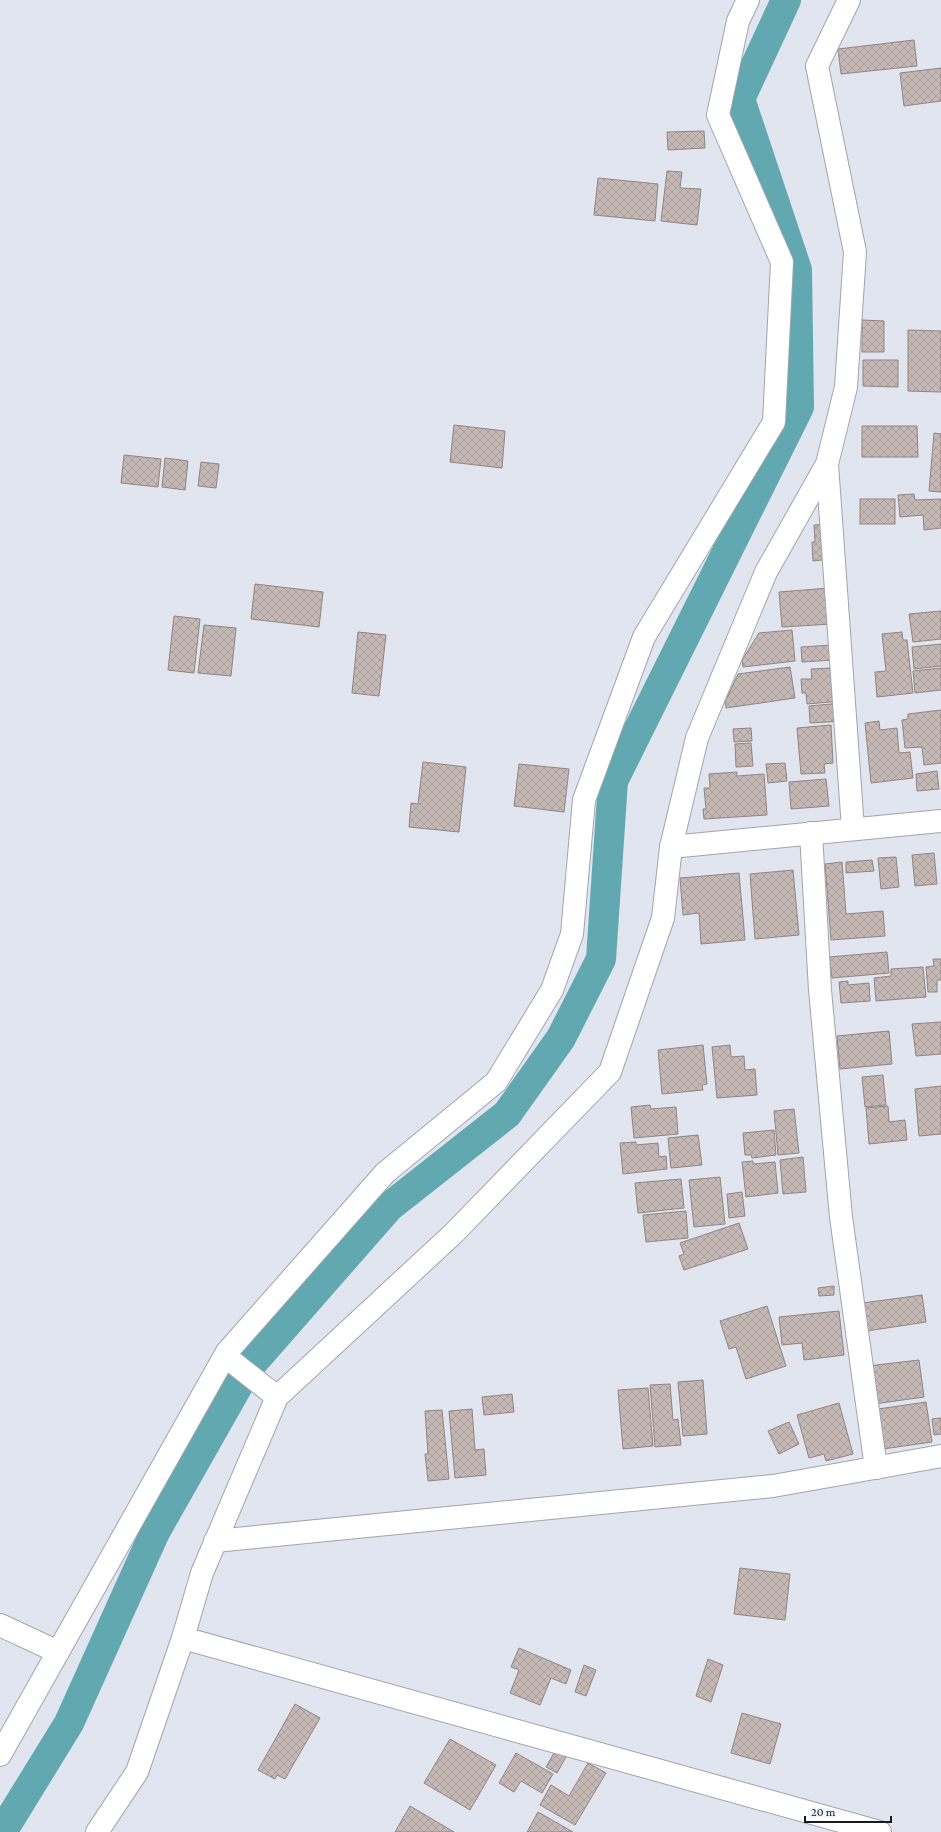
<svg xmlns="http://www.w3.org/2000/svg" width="941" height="1832" font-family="'Crimson Pro',serif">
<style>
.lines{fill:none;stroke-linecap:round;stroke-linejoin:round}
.canal{stroke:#62a8b0;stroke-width:30}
.building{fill:url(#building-cross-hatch);stroke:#908581}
.minor-casing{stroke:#a0a4ad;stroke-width:24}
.minor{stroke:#fff;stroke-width:22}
</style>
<defs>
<pattern id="building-cross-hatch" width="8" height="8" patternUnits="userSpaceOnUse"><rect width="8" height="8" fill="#c5b8b5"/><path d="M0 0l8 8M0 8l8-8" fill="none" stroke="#a89e9b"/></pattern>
</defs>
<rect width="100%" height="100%" fill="#e0e5ef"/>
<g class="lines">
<!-- canal -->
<polyline class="canal" points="2,1832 69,1723 155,1532 248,1368 389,1207 507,1114 561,1038 601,959 613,781 799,407 797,270 740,99 786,0"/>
</g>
<!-- building -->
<g class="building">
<polygon points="914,40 917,66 841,74 838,49"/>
<polygon points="941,68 941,101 904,106 900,73"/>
<polygon points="704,131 705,148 668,150 667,132"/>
<polygon points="667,171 682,172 680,188 701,189 697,225 661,221"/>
<polygon points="598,178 658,184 655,221 594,215"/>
<polygon points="862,320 884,321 884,352 862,352"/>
<polygon points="908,330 941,331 941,392 908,391"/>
<polygon points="863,360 898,360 898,387 863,386"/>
<polygon points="454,425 505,431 502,468 450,462"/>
<polygon points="862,426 917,426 918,457 862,457"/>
<polygon points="934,433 941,434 941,492 929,491"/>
<polygon points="124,455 161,459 158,487 121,483"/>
<polygon points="165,458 188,461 185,490 162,487"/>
<polygon points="201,462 219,464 216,488 198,486"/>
<polygon points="914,494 915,500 941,499 941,528 924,530 923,515 900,517 898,495"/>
<rect x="860" y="499" width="35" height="25"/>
<polygon points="827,524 830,559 813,561 812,542 815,542 814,525"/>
<polygon points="255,584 323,592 319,627 251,619"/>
<polygon points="829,588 832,624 782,627 779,592"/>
<polygon points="941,611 941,639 913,642 909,614"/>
<polygon points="174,616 200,619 194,673 168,670"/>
<polygon points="204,625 236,628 231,676 198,673"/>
<polygon points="792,630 795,661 743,667 742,660 759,633"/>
<polygon points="358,632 386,635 379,696 352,693"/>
<polygon points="902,632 903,640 907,640 913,693 877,697 875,672 886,671 882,634"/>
<polygon points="941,644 941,666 914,669 912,647"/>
<polygon points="833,645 834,660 802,662 801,647"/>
<polygon points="790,667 795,698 726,708 725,702 738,674"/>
<polygon points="831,668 841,701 807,704 806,693 802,693 801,679 812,679 811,669"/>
<polygon points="941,668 941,690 915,693 913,671"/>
<polygon points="842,703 843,721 810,723 809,706"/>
<polygon points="941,710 941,763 924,765 922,747 905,748 902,720 908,719 908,714"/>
<polygon points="879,721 880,730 897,728 899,753 910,752 913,778 871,783 865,723"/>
<polygon points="831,725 833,763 824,764 825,773 801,774 797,728"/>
<polygon points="751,728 752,741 734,742 733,729"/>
<polygon points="751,743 753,766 736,767 735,744"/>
<polygon points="423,762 466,767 459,832 409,827 411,803 418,804"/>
<polygon points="785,763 787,781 768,783 766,764"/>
<polygon points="519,764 569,769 564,812 514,806"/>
<polygon points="937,771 939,789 917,791 916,774"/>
<polygon points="737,772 737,776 764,774 767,815 704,819 703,809 706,809 704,788 710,788 709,774"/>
<polygon points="826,779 829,806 791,809 789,782"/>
<polygon points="934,853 937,884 915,886 912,855"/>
<polygon points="896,857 899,887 881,889 878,858"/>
<polygon points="872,860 874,871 846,873 846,862"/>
<polygon points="842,862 846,914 883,911 885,936 831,940 825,864"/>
<polygon points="793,870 799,935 755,939 750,874"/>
<polygon points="739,873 745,940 701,944 699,913 683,915 680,878"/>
<polygon points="887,952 889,973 832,978 829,957"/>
<polygon points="933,959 941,959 941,980 937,980 937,992 928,992 926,967 934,966"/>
<polygon points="923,967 926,997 876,1001 874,978 891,976 891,969"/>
<polygon points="848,981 848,985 869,983 870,1001 841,1003 839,982"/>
<polygon points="941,1022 941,1054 916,1056 912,1024"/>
<polygon points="889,1031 892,1064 840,1069 837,1036"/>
<polygon points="703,1045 707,1084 702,1085 703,1090 662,1094 658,1050"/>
<polygon points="730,1045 731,1057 744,1056 745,1070 755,1069 757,1095 717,1098 712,1047"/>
<polygon points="883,1075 886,1105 865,1107 862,1077"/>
<polygon points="941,1086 941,1134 919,1136 915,1089"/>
<polygon points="650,1105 651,1109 676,1107 678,1134 634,1138 631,1107"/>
<polygon points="888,1106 889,1122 905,1120 907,1140 869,1144 866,1108"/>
<polygon points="794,1109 799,1153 778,1155 774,1111"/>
<polygon points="774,1130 776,1155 752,1158 751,1155 745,1155 743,1133"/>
<polygon points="698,1135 702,1165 671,1168 668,1138"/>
<polygon points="636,1142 636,1145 658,1143 659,1157 666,1156 667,1169 623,1174 620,1143"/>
<polygon points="803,1157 806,1192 783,1194 780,1160"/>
<polygon points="753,1161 753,1164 775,1162 778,1193 746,1197 742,1162"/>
<polygon points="720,1177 725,1224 694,1227 689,1180"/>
<polygon points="681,1179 684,1208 638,1213 635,1183"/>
<polygon points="742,1192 745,1216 729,1218 727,1194"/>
<polygon points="686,1211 688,1238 646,1242 643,1215"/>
<polygon points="739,1223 748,1249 684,1270 679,1256 684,1254 680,1243"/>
<polygon points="834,1286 834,1295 819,1296 818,1288"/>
<polygon points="922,1295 926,1322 867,1331 863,1303"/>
<polygon points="767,1306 786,1366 746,1379 736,1347 729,1349 720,1321"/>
<polygon points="839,1311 844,1355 804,1360 802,1343 782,1345 779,1317"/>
<polygon points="919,1360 924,1397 874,1404 868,1366"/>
<polygon points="703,1380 707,1434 683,1436 678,1382"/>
<polygon points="670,1384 673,1420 678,1419 681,1445 655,1447 650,1385"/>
<polygon points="648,1388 653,1446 623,1449 618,1390"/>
<polygon points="512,1394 514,1412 484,1415 482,1397"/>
<polygon points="926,1402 932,1442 883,1449 878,1409"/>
<polygon points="839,1403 853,1454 826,1461 824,1454 809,1458 797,1415"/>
<polygon points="472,1409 475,1450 484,1449 486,1475 455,1478 449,1411"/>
<polygon points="442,1410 449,1479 428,1481 425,1454 428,1454 425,1411"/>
<polygon points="941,1418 941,1434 934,1435 932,1419"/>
<polygon points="789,1422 799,1444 779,1454 768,1431"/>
<polygon points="740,1568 790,1574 785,1620 734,1614"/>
<polygon points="519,1648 571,1670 566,1684 551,1678 540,1705 510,1693 519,1670 511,1667"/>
<polygon points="708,1659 723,1665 711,1702 696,1696"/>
<polygon points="584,1665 596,1670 586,1696 575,1692"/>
<polygon points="295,1704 320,1718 285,1779 277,1775 275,1779 258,1770"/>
<polygon points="742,1713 781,1724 770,1764 731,1753"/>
<polygon points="450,1739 496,1765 470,1810 424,1783"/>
<polygon points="555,1751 566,1757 557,1773 546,1767"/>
<polygon points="516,1753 553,1774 542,1793 521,1781 514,1792 499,1783"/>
<polygon points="588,1763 606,1773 575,1825 540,1805 551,1785 569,1796"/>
<polygon points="410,1806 454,1832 395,1832"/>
<polygon points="538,1812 573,1832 527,1832"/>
</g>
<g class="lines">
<defs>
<g id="minor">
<polyline points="827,464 853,829"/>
<polyline points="811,833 820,990 841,1217 876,1468"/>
<polyline points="671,847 941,821"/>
<polyline points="225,1356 277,1397"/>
<polyline points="215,1541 773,1486 941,1456"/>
<polyline points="0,1625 58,1652"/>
<polyline points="183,1638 880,1832"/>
<polyline points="0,1755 227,1352 385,1173 496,1082 552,990 572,934 584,800 644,637 774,422 782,262 718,115 738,21 748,0"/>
<polyline points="97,1832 137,1772 183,1638 202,1573 277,1397 454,1233 610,1072 663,918 671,847 697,738 766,572 827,464 846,387 855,252 817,66 849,0"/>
</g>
</defs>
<!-- minor casing -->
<use href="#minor" class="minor-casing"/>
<!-- minor -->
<use href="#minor" class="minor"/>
</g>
<!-- scale -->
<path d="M805 1816v6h86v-6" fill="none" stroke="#18191d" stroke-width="2"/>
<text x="811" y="1816" font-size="12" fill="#18191d" stroke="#eef2fd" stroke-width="3" paint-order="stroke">20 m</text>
</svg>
